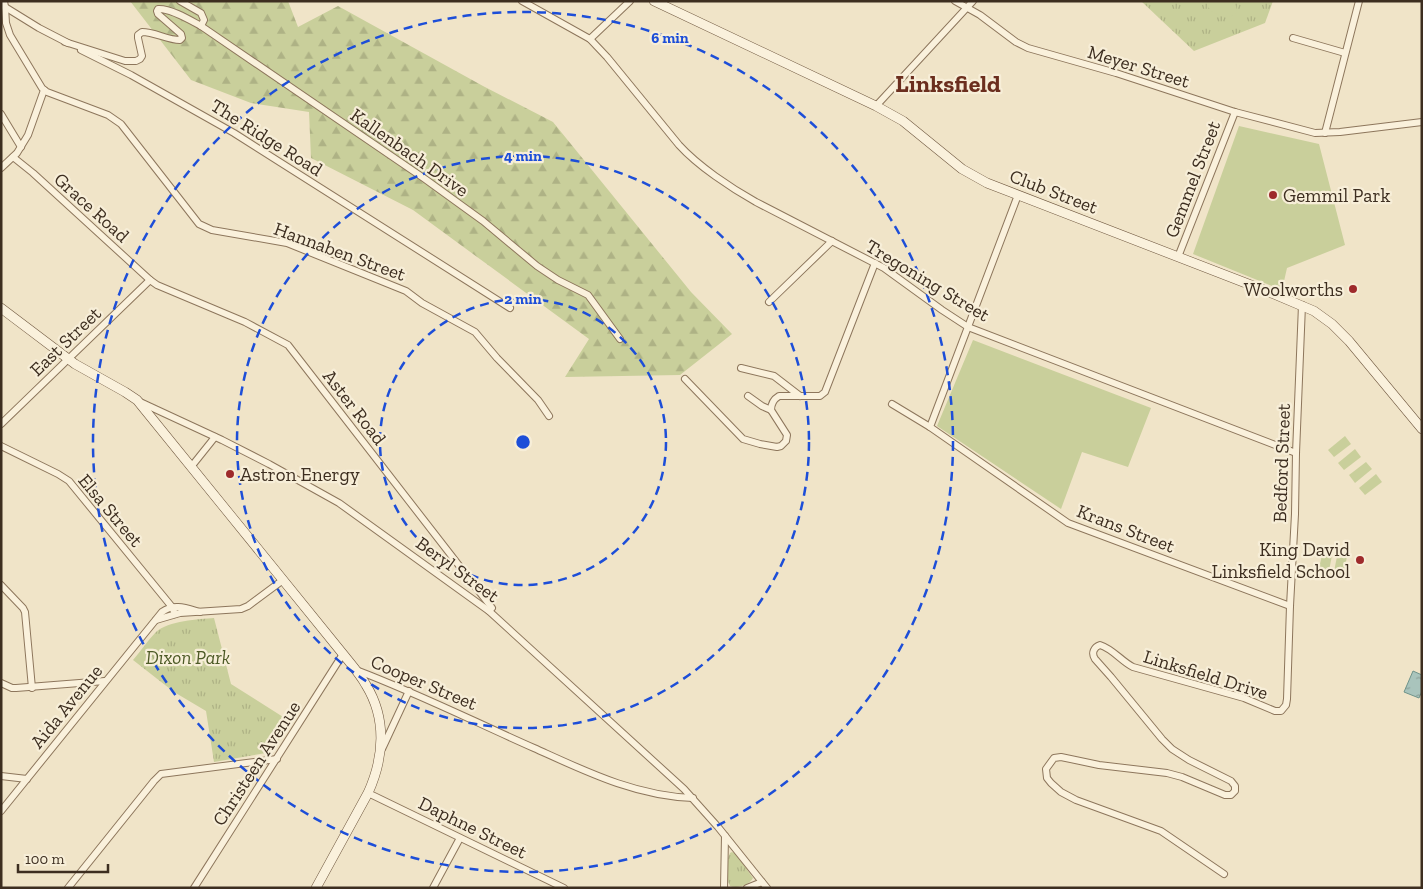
<svg xmlns="http://www.w3.org/2000/svg" width="1423" height="889" font-family="'Zilla Slab',serif">
<style>
.grass{fill:url(#grass-tufts)}
.forest{fill:url(#forest-firs)}
.garden{fill:#c9cf9b}
.water{fill:url(#water-ripples);stroke:#6f938a}
.lines{fill:none;stroke-linecap:round;stroke-linejoin:round}
.minor-casing{stroke:#8d765c;stroke-width:8}
.secondary-casing{stroke:#6f573f;stroke-width:10}
.minor{stroke:#faf1dc;stroke-width:6}
.secondary{stroke:#faf1dc;stroke-width:9}
.ring{fill:none;stroke:#1d4ed8;stroke-width:2.5;stroke-dasharray:9 6}
.poi-dot{fill:#9e2a2b;stroke:#f7eed8;stroke-width:2}
.labels{text-anchor:middle;stroke-width:4.5;stroke-linejoin:round;paint-order:stroke}
.street-label{font-size:19px;fill:#3d2e20;stroke:#f7eed8}
.poi-label{font-size:19px;fill:#3d2e20;stroke:#f7eed8;text-anchor:start}
.park-label{font-size:19px;font-style:italic;fill:#4d5a26;stroke:#f7eed8}
.district-label{font-size:24px;font-weight:bold;fill:#6b2e1e;stroke:#f7eed8}
.centre{fill:#1d4ed8;stroke:#f7eed8;stroke-width:2.5}
.ring-label{font-size:15px;text-anchor:middle;font-weight:bold;fill:#1d4ed8;stroke:#f7eed8;stroke-width:4.5;stroke-linejoin:round;paint-order:stroke}
</style>
<defs>
<pattern id="grass-tufts" width="24" height="20" patternUnits="userSpaceOnUse" patternTransform="scale(1.25)"><rect width="24" height="20" fill="#c9cf9b"/><path d="M3 7l-1-3M5 7V3M7 7l1-3M15 17l-1-3M17 17v-4M19 17l1-3" fill="none" stroke="#aeb285"/></pattern>
<pattern id="forest-firs" width="22" height="20" patternUnits="userSpaceOnUse" patternTransform="scale(1.25)"><rect width="22" height="20" fill="#c9cf9b"/><path d="M5 1l3.5 6h-7zM16 11l3.5 6h-7z" fill="#aeb285"/></pattern>
<pattern id="water-ripples" width="26" height="14" patternUnits="userSpaceOnUse" patternTransform="scale(1.25)"><rect width="26" height="14" fill="#a9c4bc"/><path d="M2 4q2-2 4 0t4 0M15 11q2-2 4 0t4 0" fill="none" stroke="#8ba098"/></pattern>
</defs>
<rect width="100%" height="100%" fill="#f0e4c8"/>
<!-- grass -->
<g class="grass">
<polygon points="1141,1 1273,1 1265,23 1194,51"/>
<path d="M 214,618 L 231,684 L 291,722 L 274,748 L 266,753 L 214,762 L 206,711 L 174,692 L 133,660 C 141,651 148,640 156,632 C 168,621 199,619 214,618 Z"/>
<path d="M 732,852 L 736,854 L 753,878 C 749,885 738,889 730,886 C 725,878 726,861 730,853 Z"/>
</g>
<!-- forest -->
<polygon class="forest" points="130,1 288,1 298,27 338,6 483,86 553,122 691,292 732,334 680,375 565,377 589,339 413,210 311,158 309,112 251,103 191,80"/>
<!-- garden -->
<g class="garden">
<path d="M 1209,1 L 1231,1 L 1236,6 L 1237,11 C 1230,22 1215,16 1208,7 Z"/>
<polygon points="1239,126 1319,144 1345,245 1287,268 1282,290 1193,254"/>
<polygon points="973,340 1151,408 1128,467 1082,452 1061,509 937,426"/>
<polygon points="1345,436 1351,444 1334,457 1328,450"/>
<polygon points="1355,449 1361,457 1344,470 1338,463"/>
<polygon points="1366,462 1372,469 1355,483 1349,475"/>
<polygon points="1376,474 1382,482 1365,495 1359,488"/>
<polygon points="1324,547 1333,550 1329,571 1319,568"/>
<polygon points="1338,551 1348,553 1343,574 1334,572"/>
</g>
<!-- water -->
<polygon class="water" points="1413,671 1422,675 1422,691 1419,698 1404,692"/>
<g class="lines">
<defs>
<g id="minor">
<polyline points="4,1 5,7 39,28 68,43"/>
<polyline points="180,1 201,13 204,20 201,26"/>
<path d="M 522,1 L 590,39 L 607,57 L 679,145 C 698,166 731,188 756,202 L 884,268 L 942,310 L 968,327 L 1296,453"/>
<polyline points="955,1 980,15 1016,42 1028,48 1116,73 1235,112 1315,133 1340,132 1422,122"/>
<polyline points="5,7 6,23 10,35 42,88 47,92 108,115 121,124 199,224 212,230 287,243 406,291 422,303 475,332 497,358 538,400 549,416"/>
<polyline points="1293,38 1345,53"/>
<polyline points="590,39 630,1"/>
<path d="M 65,42 L 125,61 L 136,61 L 140,59 L 142,56 L 138,38 L 138,35 L 142,32 C 155,32 167,40 180,40 L 182,38 L 181,34 L 158,14 L 157,11 L 158,9 C 170,8 190,20 201,26 L 425,179 L 483,221 L 537,266 L 558,280 L 588,295 L 620,339"/>
<polyline points="81,50 131,75 234,133 510,308"/>
<polyline points="876,106 973,1"/>
<polyline points="1,114 21,147"/>
<polyline points="1325,133 1359,1"/>
<polyline points="13,157 33,173 150,280 157,285 245,322 288,345 492,608 489,611"/>
<polyline points="1,168 17,153 28,135 44,90"/>
<polyline points="1018,195 930,427 1068,523 1290,606"/>
<polyline points="1178,257 1235,112"/>
<polyline points="769,302 832,241"/>
<polyline points="741,368 774,376 800,396"/>
<path d="M 685,379 L 743,439 L 760,444 L 777,447 L 781,446 L 786,441 L 787,435 L 771,410 C 771,403 774,399 779,396 L 820,396 L 825,392 L 875,263"/>
<polyline points="748,396 762,406 771,410"/>
<polyline points="140,402 222,440 269,464 339,503 489,611 684,789 718,827 767,888"/>
<polyline points="892,404 930,427"/>
<polyline points="1,424 150,280"/>
<polyline points="1,446 58,474 69,481 172,607 175,614"/>
<polyline points="191,467 215,437"/>
<polyline points="1,585 23,608 25,612 32,688"/>
<polyline points="156,620 180,613 241,609 248,606 283,580"/>
<path d="M 356,670 C 417,693 475,722 534,748 C 585,771 635,796 693,798"/>
<polyline points="1,683 12,688 16,688 105,681"/>
<polyline points="382,749 409,691"/>
<polyline points="1,776 27,779"/>
<polyline points="368,793 564,888"/>
<path d="M 1,811 L 162,612 C 174,603 186,608 200,612"/>
<path d="M 1224,874 L 1161,831 L 1076,800 L 1061,792 L 1051,783 L 1047,778 L 1046,769 L 1054,758 L 1061,757 L 1099,765 L 1167,773 L 1182,777 L 1225,795 L 1231,795 L 1235,791 L 1235,786 L 1231,781 L 1189,760 L 1172,749 L 1162,739 L 1111,677 L 1095,659 C 1091,653 1094,647 1100,645 C 1113,649 1121,661 1133,667 L 1244,698 L 1275,711 L 1281,711 L 1286,705 L 1287,699 L 1290,606 L 1295,514 L 1296,453 L 1302,305"/>
<polyline points="68,888 154,781 161,774 277,759"/>
<polyline points="194,888 343,654"/>
<polyline points="433,888 460,838"/>
<polyline points="724,888 725,836"/>
<polyline points="747,888 762,882"/>
</g>
<g id="secondary">
<polyline points="654,1 876,106 903,121 962,169 987,183 1269,292 1314,311 1332,324 1349,341 1422,429"/>
<path d="M 1,308 L 75,364 L 125,392 L 137,400 L 343,654 C 351,664 360,674 366,685 C 387,719 384,758 368,793 L 316,888"/>
</g>
</defs>
<!-- minor casing -->
<use href="#minor" class="minor-casing"/>
<!-- secondary casing -->
<use href="#secondary" class="secondary-casing"/>
<!-- minor -->
<use href="#minor" class="minor"/>
<!-- secondary -->
<use href="#secondary" class="secondary"/>
</g>
<!-- distance rings -->
<g class="ring">
<circle cx="523" cy="442" r="143"/>
<circle cx="523" cy="442" r="286"/>
<circle cx="523" cy="442" r="430"/>
</g>
<!-- markers -->
<g class="poi-dot">
<circle cx="1273" cy="195" r="5"/>
<circle cx="1353" cy="289" r="5"/>
<circle cx="230" cy="474" r="5"/>
<circle cx="1360" cy="560" r="5"/>
</g>
<g class="labels">
<!-- street labels -->
<g class="street-label">
<text transform="translate(1139 66) rotate(17)" y="7">Meyer Street</text>
<text transform="translate(267 137) rotate(32)" y="7">The Ridge Road</text>
<text transform="translate(410 152) rotate(35)" y="7">Kallenbach Drive</text>
<text transform="translate(1192 179) rotate(-69)" y="7">Gemmel Street</text>
<text transform="translate(1054 191) rotate(21)" y="7">Club Street</text>
<text transform="translate(92 207) rotate(42)" y="7">Grace Road</text>
<text transform="translate(340 251) rotate(20)" y="7">Hannaben Street</text>
<text transform="translate(928 280) rotate(31)" y="7">Tregoning Street</text>
<text transform="translate(65 341) rotate(-44)" y="7">East Street</text>
<text transform="translate(355 407) rotate(52)" y="7">Aster Road</text>
<text transform="translate(1281 463) rotate(-88)" y="7">Bedford Street</text>
<text transform="translate(111 510) rotate(50)" y="7">Elsa Street</text>
<text transform="translate(1126 528) rotate(21)" y="7">Krans Street</text>
<text transform="translate(458 569) rotate(36)" y="7">Beryl Street</text>
<text transform="translate(1206 674) rotate(17)" y="7">Linksfield Drive</text>
<text transform="translate(424 682) rotate(23)" y="7">Cooper Street</text>
<text transform="translate(66 706) rotate(-51)" y="7">Aida Avenue</text>
<text transform="translate(256 763) rotate(-57)" y="7">Christeen Avenue</text>
<text transform="translate(473 827) rotate(26)" y="7">Daphne Street</text>
</g>
<!-- poi labels -->
<g class="poi-label">
<text x="1283" y="202">Gemmil Park</text>
<text x="1343" y="296" text-anchor="end">Woolworths</text>
<text x="240" y="481">Astron Energy</text>
<text x="1350" y="556" text-anchor="end">King David<tspan x="1350" dy="22">Linksfield School</tspan></text>
</g>
<!-- park labels -->
<g class="park-label">
<text x="188" y="664">Dixon Park</text>
</g>
<!-- district labels -->
<g class="district-label">
<text x="948" y="92">Linksfield</text>
</g>
</g>
<circle cx="523" cy="442" r="8" class="centre"/>
<g class="ring-label">
<text x="670" y="43">6 min</text>
<text x="523" y="161">4 min</text>
<text x="523" y="304">2 min</text>
</g>
<!-- border -->
<rect width="1423" height="889" fill="none" stroke="#3d2e20" stroke-width="5"/>
<!-- scale -->
<path d="M18 864v8h90v-8" fill="none" stroke="#3d2e20" stroke-width="2.5"/>
<text x="25" y="864" font-size="15" fill="#3d2e20" stroke="#f7eed8" stroke-width="4" paint-order="stroke">100 m</text>
</svg>
